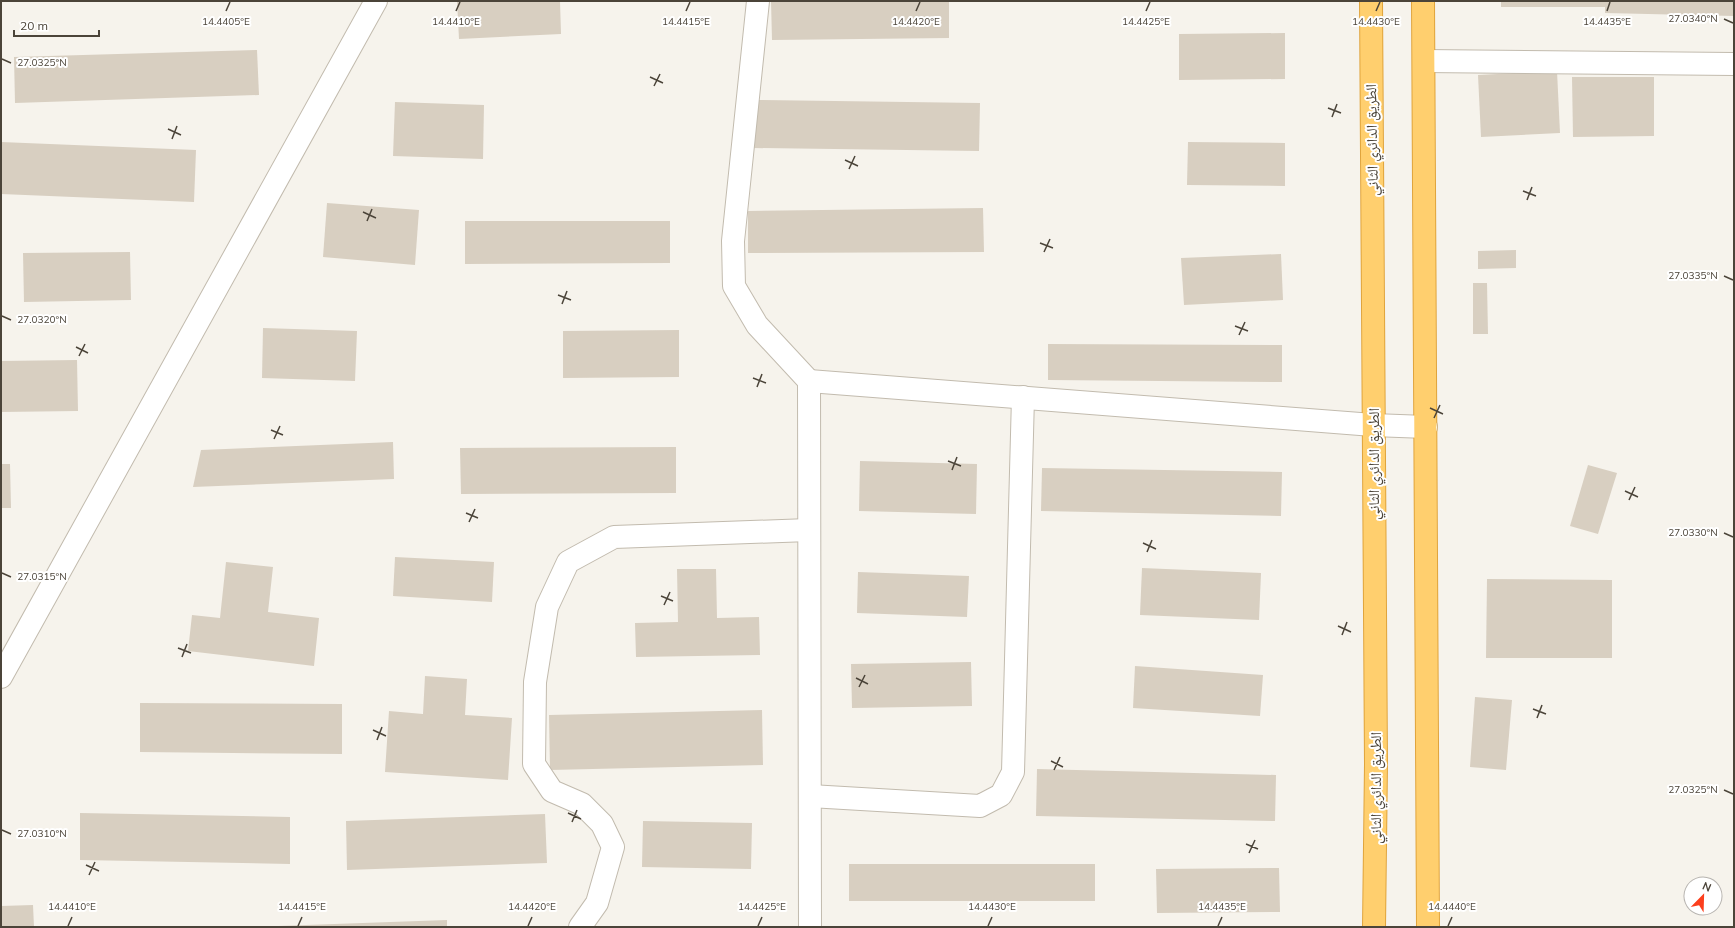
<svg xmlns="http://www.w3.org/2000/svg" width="1735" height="928" font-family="Mulish,'Noto Naskh Arabic',sans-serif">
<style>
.building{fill:#d8cfc1}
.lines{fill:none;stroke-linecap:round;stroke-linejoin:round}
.street-casing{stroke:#c2bbae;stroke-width:24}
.highway-casing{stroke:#e0a43c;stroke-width:24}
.street{stroke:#fff;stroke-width:22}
.highway{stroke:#ffcf6e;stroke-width:22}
.ticks{fill:none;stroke:#4b4439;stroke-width:1.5}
.labels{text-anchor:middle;stroke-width:4;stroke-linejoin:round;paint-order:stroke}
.street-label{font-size:15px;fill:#4b4439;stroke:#fff}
.ticks-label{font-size:10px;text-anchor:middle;fill:#4b4439;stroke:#fff;stroke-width:4;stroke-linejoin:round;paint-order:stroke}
</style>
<rect width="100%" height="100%" fill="#f6f3ec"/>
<!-- building -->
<g class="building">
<polygon points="457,1 560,1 561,34 459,39"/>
<polygon points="771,1 949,1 949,38 772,40"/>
<polygon points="1501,1 1734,1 1734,16 1605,13 1605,7 1501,7"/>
<polygon points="1285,33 1285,79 1179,80 1179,34"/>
<polygon points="257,50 259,95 15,103 14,57"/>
<polygon points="1557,71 1560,133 1481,137 1478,75"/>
<polygon points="1572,77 1654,77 1654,136 1573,137"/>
<polygon points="755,100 980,103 979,151 754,148"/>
<polygon points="395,102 484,105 483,159 393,156"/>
<polygon points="1,142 196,150 194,202 1,194"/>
<polygon points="1188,142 1285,143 1285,186 1187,185"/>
<polygon points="327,203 419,210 415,265 323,257"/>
<polygon points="983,208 984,252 748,253 748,211"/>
<polygon points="465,221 670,221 670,263 465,264"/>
<polygon points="1516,250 1516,268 1478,269 1478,251"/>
<polygon points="130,252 131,300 24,302 23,253"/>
<polygon points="1281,254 1283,300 1184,305 1181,258"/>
<polygon points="1473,283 1487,283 1488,334 1473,334"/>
<polygon points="263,328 357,331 355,381 262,378"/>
<polygon points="679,330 679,377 563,378 563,331"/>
<polygon points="1048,344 1282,345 1282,382 1048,380"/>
<polygon points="77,360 78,411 1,412 1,361"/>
<polygon points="393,442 394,479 193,487 201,450"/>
<polygon points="676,447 676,493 461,494 460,448"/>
<polygon points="860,461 977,464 976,514 859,511"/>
<polygon points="1,464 10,464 11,508 1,508"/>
<polygon points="1588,465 1617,473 1598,534 1570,526"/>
<polygon points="1042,468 1282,472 1281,516 1041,511"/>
<polygon points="395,557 494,562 492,602 393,596"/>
<polygon points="226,562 273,567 268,612 319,618 314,666 188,651 192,615 220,618"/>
<polygon points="1142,568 1261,573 1259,620 1140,615"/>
<polygon points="677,569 716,569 717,618 759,617 760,655 636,657 635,623 678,622"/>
<polygon points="858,572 969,576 967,617 857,613"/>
<polygon points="1487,579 1612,580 1612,658 1486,658"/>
<polygon points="971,662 972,706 852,708 851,664"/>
<polygon points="1135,666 1263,675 1260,716 1133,708"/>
<polygon points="425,676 467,679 465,715 512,718 508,780 385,772 389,711 423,714"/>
<polygon points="1475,697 1512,700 1506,770 1470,767"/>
<polygon points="140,703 342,704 342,754 140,752"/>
<polygon points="762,710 763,765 550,770 549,715"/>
<polygon points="1037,769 1276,775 1275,821 1036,816"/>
<polygon points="80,813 290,817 290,864 80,860"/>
<polygon points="545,814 547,863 347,870 346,821"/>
<polygon points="643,821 752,823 751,869 642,867"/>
<rect x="849" y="864" width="246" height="37"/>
<polygon points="1279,868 1280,912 1157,913 1156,869"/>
<polygon points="33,905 34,927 1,927 1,906"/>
<polygon points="447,920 447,927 278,927 278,926"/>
</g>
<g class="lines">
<defs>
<g id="street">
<polyline points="758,1 733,241 734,286 757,325 809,381 810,927"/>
<polyline points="1424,61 1734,64"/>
<polyline points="809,381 1373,425 1426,427"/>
<polyline points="1,677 376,1"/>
<polyline points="810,796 980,806 1001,795 1013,772 1023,397"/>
<polyline points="580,927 597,903 613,847 602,824 582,804 552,791 534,764 535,682 547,607 568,562 614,537 809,530"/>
</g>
<g id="highway">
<polyline points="1371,1 1376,764 1374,927"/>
<polyline points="1423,1 1428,927"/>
</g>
</defs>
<!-- street casing -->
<use href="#street" class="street-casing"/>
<!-- highway casing -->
<use href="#highway" class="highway-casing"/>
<!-- street -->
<use href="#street" class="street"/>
<!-- highway -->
<use href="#highway" class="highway"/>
</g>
<!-- ticks -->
<path class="ticks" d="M 226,11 L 230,2M 456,11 L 460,2M 686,11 L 690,2M 916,11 L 920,2M 1146,11 L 1150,2M 1376,11 L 1380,2M 1607,11 L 1610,2M 1724,19 L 1733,23M 2,59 L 11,63M 650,77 L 663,83M 654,86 L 660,74M 1328,108 L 1341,113M 1332,117 L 1337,104M 168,129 L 181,135M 172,139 L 177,126M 845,160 L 858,166M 849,169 L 855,156M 1523,191 L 1536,196M 1527,200 L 1532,187M 363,212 L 376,218M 367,221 L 372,209M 1040,243 L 1053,248M 1044,252 L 1050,239M 1724,276 L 1733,280M 558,295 L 571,300M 562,304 L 567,291M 2,316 L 11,320M 1235,326 L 1248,331M 1239,335 L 1245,322M 76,347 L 88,353M 79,356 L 85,344M 753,378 L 766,383M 757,387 L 762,374M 1430,408 L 1443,414M 1434,418 L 1440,405M 271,430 L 283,435M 274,439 L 280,426M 948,461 L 961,466M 952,470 L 957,457M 1625,491 L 1638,497M 1629,500 L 1635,487M 466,513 L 478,518M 469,522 L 475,509M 1724,533 L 1733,537M 1143,543 L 1156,549M 1147,552 L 1152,540M 2,573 L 11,577M 661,596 L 673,601M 664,605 L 670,592M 1338,626 L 1351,632M 1342,635 L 1347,622M 178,648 L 191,653M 182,657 L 187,644M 856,678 L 868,684M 859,687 L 865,675M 1533,709 L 1546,714M 1537,718 L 1542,705M 373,730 L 386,736M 377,740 L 382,727M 1051,761 L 1063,767M 1054,770 L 1060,757M 1724,790 L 1733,794M 568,813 L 581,819M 572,822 L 577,810M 2,830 L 11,834M 1246,844 L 1258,849M 1249,853 L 1255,840M 86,865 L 99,871M 89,875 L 95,862M 68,926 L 72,917M 298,926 L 302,917M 528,926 L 532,917M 758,926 L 762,917M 988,926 L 992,917M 1218,926 L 1222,917M 1448,926 L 1452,917"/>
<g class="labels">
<!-- street labels -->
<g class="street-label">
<text transform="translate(1372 140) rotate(-91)" y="5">الطريق الدائري الثاني</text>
<text transform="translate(1374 464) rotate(-90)" y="5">الطريق الدائري الثاني</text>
<text transform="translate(1376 788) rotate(-90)" y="5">الطريق الدائري الثاني</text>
</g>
</g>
<g class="ticks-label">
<text x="1693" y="22">27.0340°N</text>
<text x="226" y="25">14.4405°E</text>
<text x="456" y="25">14.4410°E</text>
<text x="686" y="25">14.4415°E</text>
<text x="916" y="25">14.4420°E</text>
<text x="1146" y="25">14.4425°E</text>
<text x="1376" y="25">14.4430°E</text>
<text x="1607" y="25">14.4435°E</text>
<text x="42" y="66">27.0325°N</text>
<text x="1693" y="279">27.0335°N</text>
<text x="42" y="323">27.0320°N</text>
<text x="1693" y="536">27.0330°N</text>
<text x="42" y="580">27.0315°N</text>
<text x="1693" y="793">27.0325°N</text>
<text x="42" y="837">27.0310°N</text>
<text x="72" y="910">14.4410°E</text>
<text x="302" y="910">14.4415°E</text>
<text x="532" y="910">14.4420°E</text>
<text x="762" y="910">14.4425°E</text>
<text x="992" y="910">14.4430°E</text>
<text x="1222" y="910">14.4435°E</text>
<text x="1452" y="910">14.4440°E</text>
</g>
<!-- border -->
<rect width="1735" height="928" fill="none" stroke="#4b4439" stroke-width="4"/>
<!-- north arrow -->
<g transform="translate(1703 896) rotate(23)"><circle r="19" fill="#ffffff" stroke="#b7b4b0"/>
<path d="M0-3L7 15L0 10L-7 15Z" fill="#fc3f1d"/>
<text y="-6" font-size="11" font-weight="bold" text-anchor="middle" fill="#4b4439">N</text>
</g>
<!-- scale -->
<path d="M14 30v6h85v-6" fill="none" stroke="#4b4439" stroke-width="2"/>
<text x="20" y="30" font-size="12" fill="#4b4439" stroke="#ffffff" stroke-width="3" paint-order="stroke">20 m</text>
</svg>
